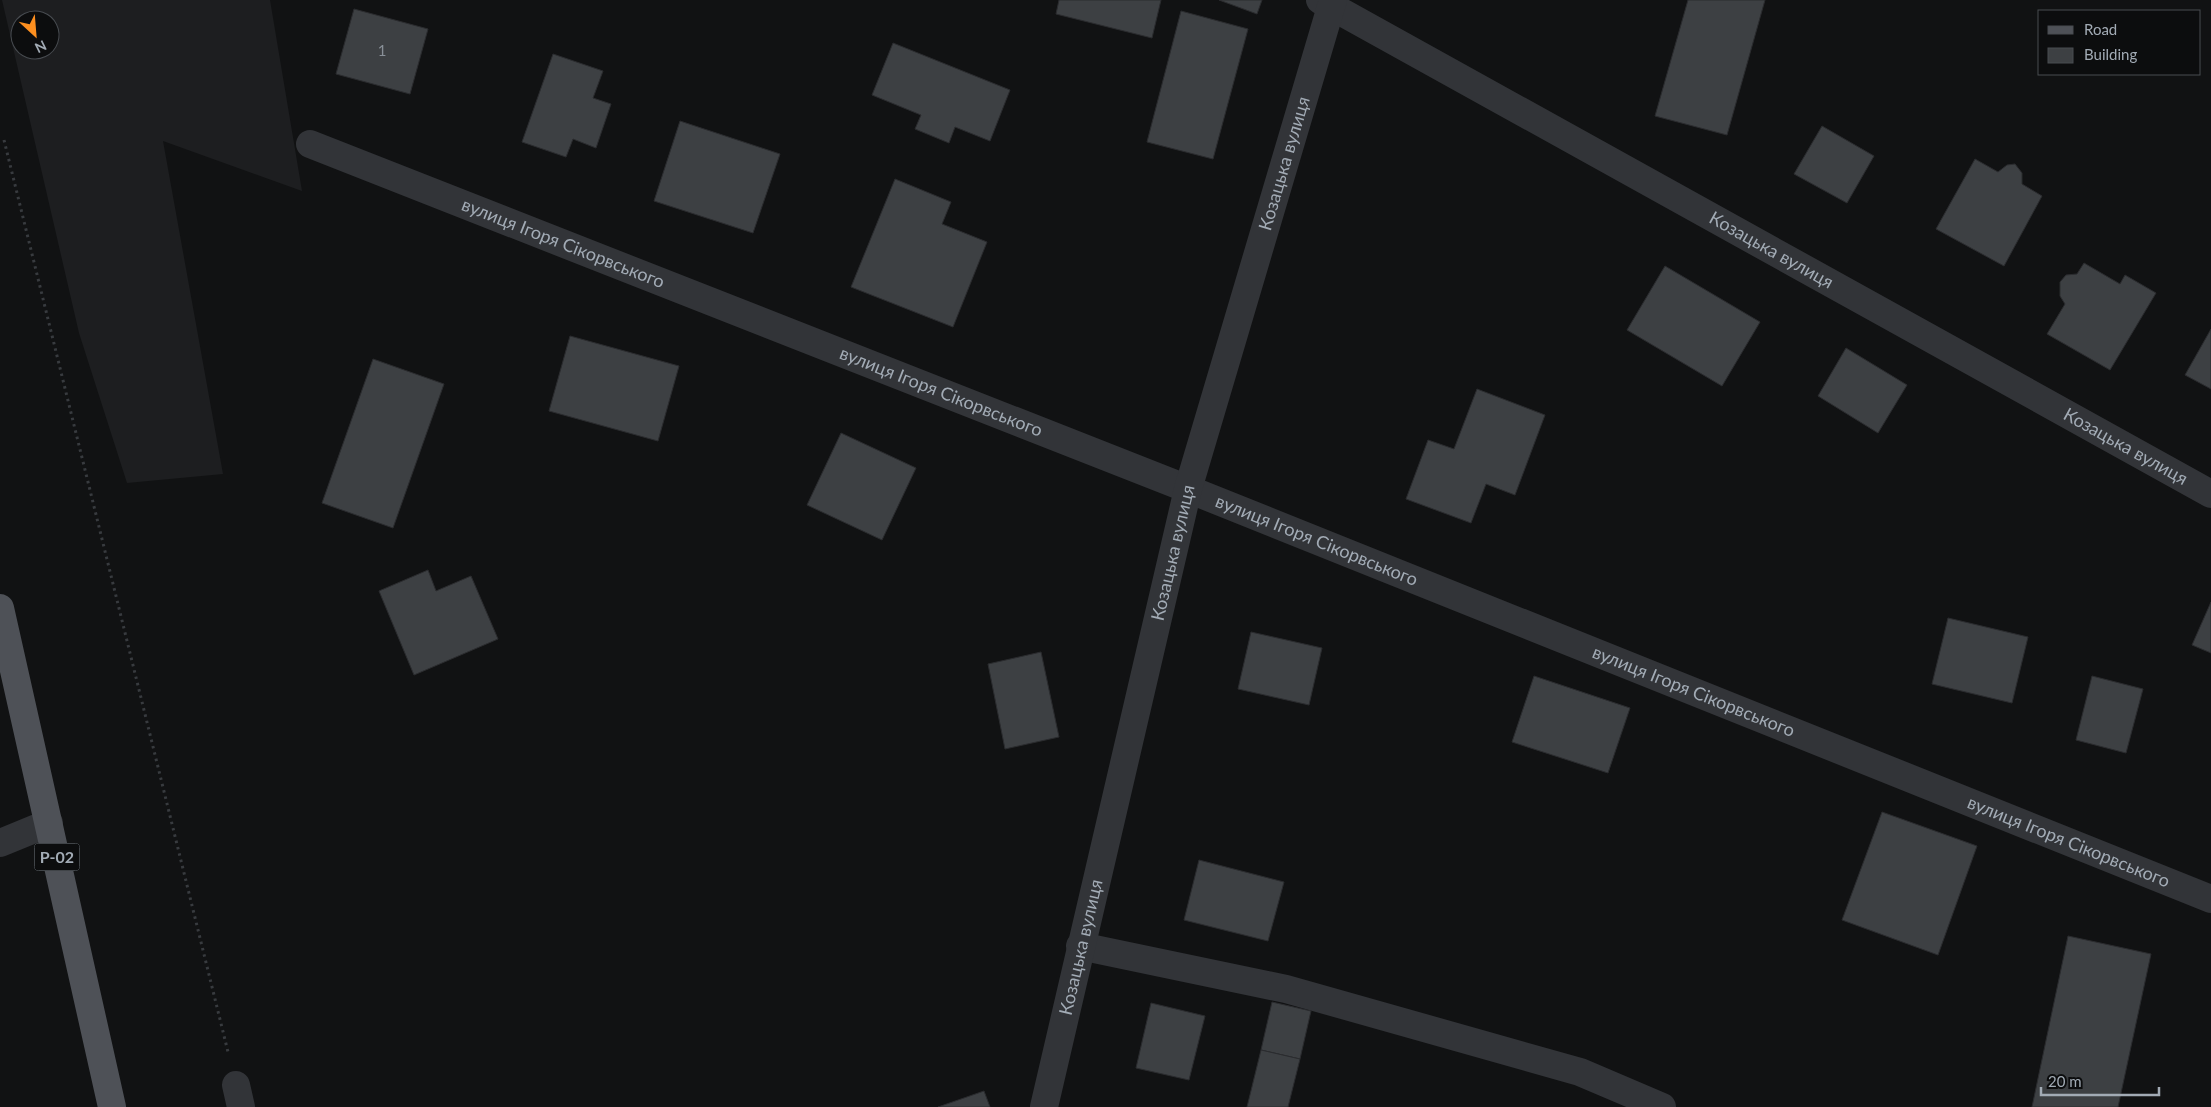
<svg xmlns="http://www.w3.org/2000/svg" width="2211" height="1107" font-family="Lato,sans-serif">
<style>
.built{fill:#1d1e20;fill-rule:evenodd}
.building{fill:#3d4043;stroke:#2b2c2f}
.lines{fill:none;stroke-linecap:round;stroke-linejoin:round}
.path{stroke:#383b3f;stroke-width:3;stroke-dasharray:2.5 4;stroke-linecap:butt}
.minor{stroke:#323438;stroke-width:28}
.major{stroke:#4e5157;stroke-width:28}
.labels{text-anchor:middle;stroke-width:4;stroke-linejoin:round;paint-order:stroke}
.number-label{font-size:15px;fill:#899098}
.shield{fill:#0c0d0e;stroke:#757c83;stroke-width:1}
.shield-label{font-size:16px;font-weight:bold;fill:#a2abb5}
.street-label{font-size:18px;fill:#a2abb5;stroke:#0c0d0e}
</style>
<rect width="100%" height="100%" fill="#111213"/>
<!-- built -->
<path class="built" d="M 2,0 L 270,0 L 302,191 L 163,141 L 223,474 L 127,483 L 79,333 ZM 20,20 L 50,20 L 50,50 L 20,50 Z"/>
<!-- building -->
<g class="building">
<polygon points="1059,0 1161,0 1152,38 1056,14"/>
<polygon points="1219,0 1262,0 1257,14"/>
<polygon points="1688,0 1765,0 1727,135 1655,116"/>
<polygon points="354,9 428,29 410,94 336,74"/>
<polygon points="1181,11 1248,29 1213,159 1147,142"/>
<polygon points="893,43 1010,90 990,141 955,127 949,143 915,129 921,115 872,95"/>
<polygon points="553,54 603,71 593,98 611,104 596,148 573,139 566,157 522,142"/>
<polygon points="680,121 780,154 753,233 654,201"/>
<polygon points="1822,126 1874,156 1847,203 1794,174"/>
<polygon points="1975,159 1998,172 2007,165 2015,164 2022,173 2022,184 2042,196 2004,266 1936,229"/>
<polygon points="895,179 951,202 942,224 987,242 953,327 851,287"/>
<polygon points="2084,263 2120,284 2125,275 2156,293 2110,370 2047,334 2065,304 2060,296 2060,282 2066,275 2077,274"/>
<polygon points="1665,266 1760,322 1722,386 1627,330"/>
<polygon points="2211,329 2211,389 2185,375"/>
<polygon points="570,336 679,366 658,441 549,411"/>
<polygon points="1846,348 1907,385 1878,433 1818,396"/>
<polygon points="373,359 444,384 393,528 322,503"/>
<polygon points="1477,389 1545,415 1515,495 1486,484 1471,523 1406,499 1428,440 1454,449"/>
<polygon points="841,433 916,468 882,540 807,505"/>
<polygon points="428,570 436,591 471,576 498,639 414,675 379,591"/>
<polygon points="2211,602 2211,653 2192,645"/>
<polygon points="1948,618 2028,637 2012,703 1932,684"/>
<polygon points="1251,632 1322,648 1309,705 1238,689"/>
<polygon points="1041,652 1059,737 1005,749 988,664"/>
<polygon points="1534,676 1630,708 1608,773 1512,742"/>
<polygon points="2092,676 2143,689 2126,753 2076,740"/>
<polygon points="1882,812 1977,846 1938,955 1842,920"/>
<polygon points="1199,860 1284,882 1268,941 1184,920"/>
<polygon points="2068,936 2151,954 2118,1107 2032,1107"/>
<polygon points="1272,1002 1311,1011 1300,1059 1261,1050"/>
<polygon points="1151,1003 1205,1016 1189,1080 1136,1068"/>
<polygon points="1261,1050 1300,1059 1288,1107 1247,1107"/>
<polygon points="984,1091 990,1107 938,1107"/>
</g>
<g class="lines">
<!-- path -->
<polyline class="path" points="4,140 228,1052"/>
<!-- minor -->
<g class="minor">
<path id="s1" d="M 1320,0 L 2211,494"/>
<path id="s2" d="M 310,144 L 1188,489 L 2211,899"/>
<polyline points="0,843 49,823"/>
<polyline points="1080,946 1286,989 1580,1072 1662,1107"/>
<polyline points="236,1085 241,1107"/>
<path id="s3" d="M 1044,1107 L 1188,489 L 1333,0"/>
</g>
<!-- major -->
<polyline class="major" points="0,608 112,1107"/>
</g>
<g class="labels">
<!-- number labels -->
<g class="number-label">
<text x="382" y="56">1</text>
</g>
<!-- shield labels -->
<rect class="shield" x="34.5" y="843.5" width="45" height="27" rx="4"/>
<g class="shield-label">
<text x="57" y="863">Р-02</text>
</g>
<!-- street labels -->
<g class="street-label">
<text dy="6" stroke="none"><textPath href="#s3" startOffset="974">Козацька вулиця</textPath></text>
<text dy="6" stroke="none"><textPath href="#s2" startOffset="272">вулиця Ігоря Сікорвського</textPath></text>
<text dy="6" stroke="none"><textPath href="#s1" startOffset="516">Козацька вулиця</textPath></text>
<text dy="6" stroke="none"><textPath href="#s2" startOffset="678">вулиця Ігоря Сікорвського</textPath></text>
<text dy="6" stroke="none"><textPath href="#s1" startOffset="921">Козацька вулиця</textPath></text>
<text dy="6" stroke="none"><textPath href="#s2" startOffset="1082">вулиця Ігоря Сікорвського</textPath></text>
<text dy="6" stroke="none"><textPath href="#s3" startOffset="569">Козацька вулиця</textPath></text>
<text dy="6" stroke="none"><textPath href="#s2" startOffset="1488">вулиця Ігоря Сікорвського</textPath></text>
<text dy="6" stroke="none"><textPath href="#s2" startOffset="1892">вулиця Ігоря Сікорвського</textPath></text>
<text dy="6" stroke="none"><textPath href="#s3" startOffset="164">Козацька вулиця</textPath></text>
</g>
</g>
<!-- legend -->
<rect x="2038" y="10" width="162" height="65" fill="#0c0d0e" stroke="#484c51"/>
<rect x="2048" y="26" width="25" height="8" fill="#4e5157" stroke="#484c51"/>
<text x="2084" y="35" font-size="15" fill="#a2abb5">Road</text>
<rect x="2048" y="48" width="25" height="15" fill="#3d4043" stroke="#484c51"/>
<text x="2084" y="60" font-size="15" fill="#a2abb5">Building</text>
<!-- north arrow -->
<g transform="translate(35 35) rotate(154)"><circle r="24" fill="#0c0d0e" stroke="#484c51"/>
<path d="M0-4L9 19L0 12L-9 19Z" fill="#fd8f1f"/>
<text y="-8" font-size="14" font-weight="bold" text-anchor="middle" fill="#a2abb5">N</text>
</g>
<!-- scale -->
<path d="M2041 1087v8h118v-8" fill="none" stroke="#a2abb5" stroke-width="2.5"/>
<text x="2048" y="1087" font-size="15" fill="#a2abb5" stroke="#0c0d0e" stroke-width="4" paint-order="stroke">20 m</text>
</svg>
